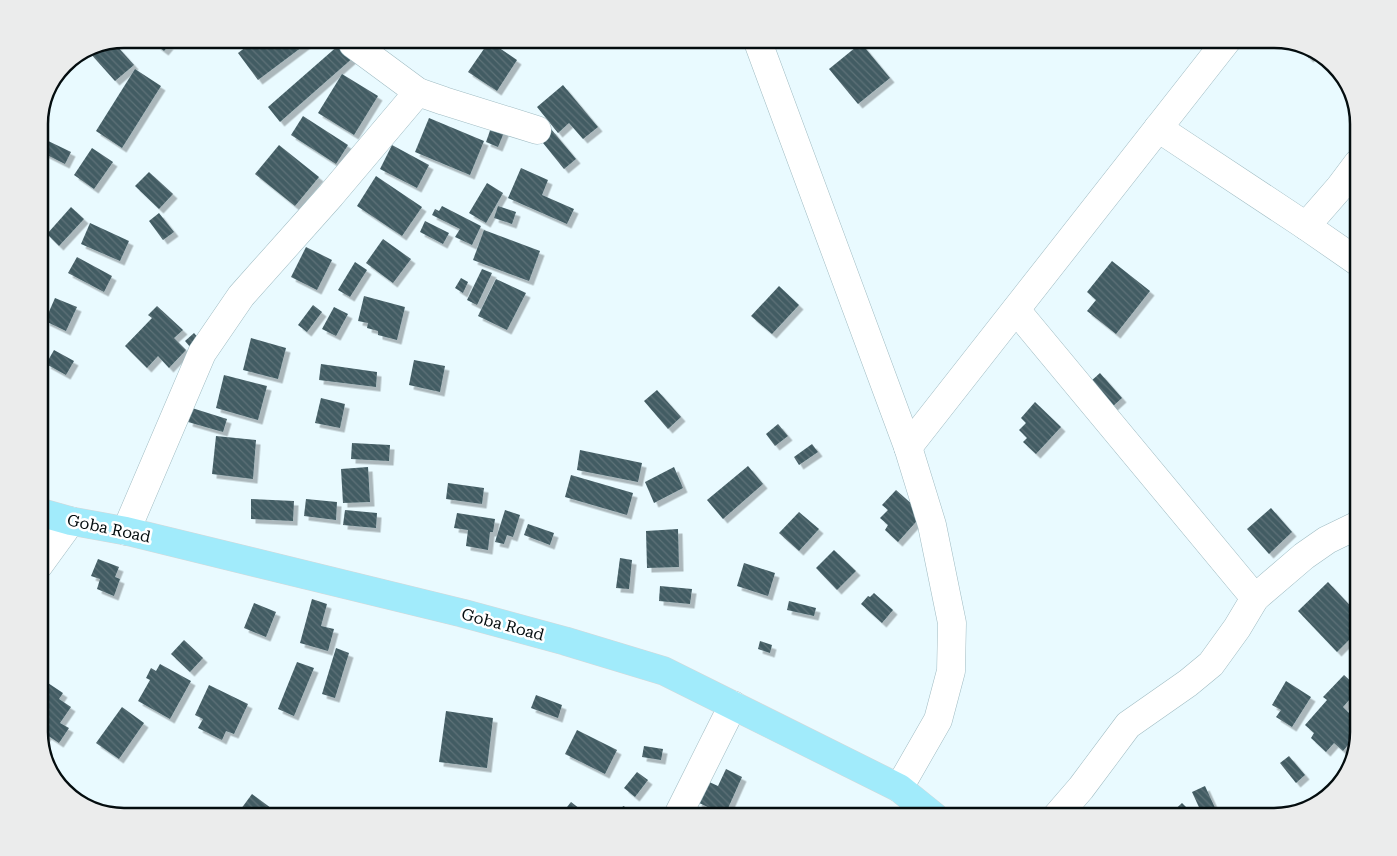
<svg xmlns="http://www.w3.org/2000/svg" width="1397" height="856" font-family="'Roboto Serif',serif">
<style>
.building{fill:url(#building-back-hatch);filter:url(#shadow)}
.lines{fill:none;stroke-linecap:round;stroke-linejoin:round}
.minor-casing{stroke:#a0bcc3;stroke-width:29}
.major-casing{stroke:#d7d8d9;stroke-width:29}
.minor{stroke:#fff;stroke-width:28}
.major{stroke:#a1ebfb;stroke-width:28}
.labels{text-anchor:middle;stroke-width:5;stroke-linejoin:round;paint-order:stroke}
.street-label{font-size:16px;fill:#040d0f;stroke:#fff}
.rim{fill:none;stroke:#040d0f;stroke-width:2.5}
</style>
<defs>
<pattern id="building-back-hatch" width="6" height="6" patternUnits="userSpaceOnUse" patternTransform="scale(1.25)"><rect width="6" height="6" fill="#425c63"/><path d="M-1 5l2 2M0 0l6 6M5-1l2 2" fill="none" stroke="#5e7278"/></pattern>
<filter id="shadow"><feDropShadow dx="4.5" dy="4.5" stdDeviation="0" flood-color="#0004"/></filter>
</defs>
<rect width="100%" height="100%" fill="#e9faff"/>
<!-- building -->
<g class="building">
<polygon points="488,43 492,43 517,60 497,91 468,72"/>
<polygon points="861,43 890,78 858,104 829,69"/>
<polygon points="250,44 306,44 258,80 238,53"/>
<polygon points="340,44 355,56 280,122 268,107"/>
<polygon points="98,45 116,45 134,65 115,81 90,53"/>
<polygon points="156,45 169,45 164,51"/>
<polygon points="1298,45 1307,48 1316,50 1309,58 1297,46"/>
<polygon points="135,69 161,86 122,148 96,131"/>
<polygon points="342,74 378,96 354,135 318,113"/>
<polygon points="563,85 598,127 583,139 569,123 558,133 537,107"/>
<polygon points="303,116 348,145 336,164 291,135"/>
<polygon points="429,118 484,141 470,175 415,152"/>
<polygon points="492,125 505,130 498,147 486,142"/>
<polygon points="551,129 576,159 564,169 539,138"/>
<polygon points="40,137 71,152 65,164 39,151"/>
<polygon points="279,145 319,177 295,206 255,174"/>
<polygon points="392,145 429,165 417,188 380,169"/>
<polygon points="92,148 113,162 94,189 74,175"/>
<polygon points="521,168 548,180 542,195 574,209 567,224 508,198"/>
<polygon points="149,172 173,194 159,209 135,186"/>
<polygon points="376,176 422,207 402,236 357,206"/>
<polygon points="487,183 503,193 486,223 469,213"/>
<polygon points="442,206 481,226 472,245 455,237 460,229 432,215 435,209 439,211"/>
<polygon points="498,206 516,212 512,224 494,218"/>
<polygon points="71,207 84,219 59,246 47,234"/>
<polygon points="159,213 174,232 163,240 149,221"/>
<polygon points="425,221 449,233 443,244 420,232"/>
<polygon points="90,223 129,241 120,261 81,244"/>
<polygon points="484,230 540,251 529,281 473,260"/>
<polygon points="383,239 411,259 393,283 366,263"/>
<polygon points="306,247 332,260 317,290 291,277"/>
<polygon points="77,257 112,276 104,292 68,273"/>
<polygon points="1112,261 1150,291 1116,334 1087,311 1096,300 1087,292"/>
<polygon points="355,262 367,270 350,297 338,290"/>
<polygon points="39,268 43,269 40,280 39,280"/>
<polygon points="482,269 492,273 477,305 467,300"/>
<polygon points="461,278 468,282 463,293 455,288"/>
<polygon points="496,279 526,293 507,330 478,316"/>
<polygon points="779,286 799,305 772,334 751,316"/>
<polygon points="364,296 405,307 397,340 378,335 378,331 367,328 368,323 358,321"/>
<polygon points="55,298 77,307 66,331 45,321"/>
<polygon points="313,305 322,312 307,332 298,325"/>
<polygon points="157,306 183,330 174,338 186,350 169,368 158,356 147,368 125,346 152,318 148,315"/>
<polygon points="334,307 348,314 336,336 322,329"/>
<polygon points="194,333 205,346 196,354 185,341"/>
<polygon points="251,338 286,348 278,379 243,370"/>
<polygon points="54,350 74,361 66,375 46,364"/>
<polygon points="414,360 445,366 440,392 409,385"/>
<polygon points="321,364 377,372 376,387 319,380"/>
<polygon points="1100,373 1122,398 1112,407 1090,382"/>
<polygon points="224,375 267,386 258,420 216,408"/>
<polygon points="657,390 681,417 668,429 644,401"/>
<polygon points="321,398 345,404 340,428 315,423"/>
<polygon points="1035,402 1061,427 1036,454 1023,442 1027,438 1019,430 1026,423 1021,418"/>
<polygon points="192,408 227,419 223,432 188,422"/>
<polygon points="778,424 788,436 775,446 766,434"/>
<polygon points="216,436 256,440 253,479 212,474"/>
<polygon points="352,443 390,445 389,461 351,459"/>
<polygon points="812,444 818,452 799,465 794,457"/>
<polygon points="580,450 642,463 638,482 577,470"/>
<polygon points="748,466 763,484 723,519 707,500"/>
<polygon points="368,467 370,502 343,503 341,469"/>
<polygon points="674,467 683,488 654,503 645,482"/>
<polygon points="571,475 633,493 627,515 565,497"/>
<polygon points="448,483 484,488 482,504 446,499"/>
<polygon points="896,490 923,514 898,542 885,530 888,525 880,518 888,510 882,505"/>
<polygon points="251,499 294,501 293,521 251,519"/>
<polygon points="306,499 337,502 336,520 304,516"/>
<polygon points="1271,508 1292,532 1269,554 1247,529"/>
<polygon points="345,510 377,513 376,528 343,525"/>
<polygon points="505,510 520,515 513,537 507,535 504,544 495,542"/>
<polygon points="799,512 819,529 799,551 779,533"/>
<polygon points="457,513 495,519 493,532 490,532 488,550 466,546 468,530 454,528"/>
<polygon points="528,524 554,533 550,545 524,535"/>
<polygon points="678,529 679,567 647,568 646,531"/>
<polygon points="834,550 856,571 837,590 816,568"/>
<polygon points="620,558 632,560 629,589 616,588"/>
<polygon points="98,559 119,567 115,577 120,579 114,596 97,589 100,579 91,576"/>
<polygon points="744,563 775,573 768,596 737,586"/>
<polygon points="1328,582 1358,614 1358,631 1337,652 1298,611"/>
<polygon points="660,586 692,589 690,604 659,601"/>
<polygon points="874,593 893,610 882,623 861,604 868,596 870,597"/>
<polygon points="312,599 327,604 321,626 334,629 328,651 300,643"/>
<polygon points="789,601 816,608 814,616 787,610"/>
<polygon points="254,603 276,612 266,637 244,628"/>
<polygon points="184,640 203,658 190,672 171,654"/>
<polygon points="760,641 772,645 770,653 758,649"/>
<polygon points="336,648 349,653 335,698 322,694"/>
<polygon points="297,662 314,668 294,716 278,709"/>
<polygon points="160,664 191,681 170,719 138,701 150,680 146,678 151,668 156,671"/>
<polygon points="1344,675 1358,688 1358,690 1343,707 1358,722 1358,733 1343,751 1334,743 1326,752 1311,738 1314,733 1305,725 1327,700 1323,697"/>
<polygon points="1286,681 1311,697 1292,727 1276,717 1281,710 1272,705"/>
<polygon points="48,683 63,693 59,699 71,707 60,723 69,728 59,743 47,735 41,744 39,738 39,694"/>
<polygon points="209,685 248,704 234,734 226,731 222,740 198,728 203,719 195,715"/>
<polygon points="536,695 562,705 558,718 531,708"/>
<polygon points="122,707 144,723 119,759 96,743"/>
<polygon points="446,711 493,718 487,768 439,762"/>
<polygon points="577,730 617,750 605,774 565,754"/>
<polygon points="644,746 663,749 661,760 642,757"/>
<polygon points="1289,756 1305,775 1296,783 1280,763"/>
<polygon points="726,769 742,777 725,815 697,802 707,781 718,786"/>
<polygon points="637,772 648,780 635,797 624,788"/>
<polygon points="1205,786 1216,810 1203,816 1192,792"/>
<polygon points="252,794 279,814 277,817 235,817"/>
<polygon points="1318,795 1323,799 1316,806 1308,808"/>
<polygon points="571,802 580,809 574,817 559,817"/>
<polygon points="1182,803 1196,817 1167,817"/>
<polygon points="623,806 634,811 631,817 619,817"/>
<polygon points="690,808 710,817 686,817"/>
<polygon points="731,808 748,817 726,817"/>
</g>
<g class="lines">
<defs>
<g id="minor">
<polyline points="758,42 908,447 932,525 952,623 951,671 938,720 899,788"/>
<polyline points="353,44 418,92 444,101 537,130"/>
<polyline points="1158,128 1306,226 1358,262"/>
<polyline points="1306,226 1340,187 1358,163"/>
<polyline points="1016,310 1255,598"/>
<polyline points="908,447 1228,39"/>
<polyline points="126,531 202,353 241,296 331,195 418,92"/>
<polyline points="39,565 71,521"/>
<polyline points="677,817 733,705"/>
<polyline points="1056,817 1081,788 1128,725 1188,683 1211,664 1237,628 1255,598 1304,556 1327,540 1358,525"/>
</g>
<polyline id="major" points="39,512 71,521 126,531 462,613 565,641 664,671 899,788 935,817"/>
</defs>
<!-- minor casing -->
<use href="#minor" class="minor-casing"/>
<!-- major casing -->
<use href="#major" class="major-casing"/>
<!-- minor -->
<use href="#minor" class="minor"/>
<!-- major -->
<use href="#major" class="major"/>
</g>
<g class="labels">
<!-- street labels -->
<g class="street-label">
<text transform="translate(109 528) rotate(12)" y="6">Goba Road</text>
<text transform="translate(503 624) rotate(15)" y="6">Goba Road</text>
</g>
</g>
<!-- crop -->
<path d="M0 0H1397V856H0ZM124 48H1274A76 76 0 0 1 1350 124V732A76 76 0 0 1 1274 808H124A76 76 0 0 1 48 732V124A76 76 0 0 1 124 48Z" fill="#ebecec" fill-rule="evenodd"/>
<path class="rim" d="M124 48H1274A76 76 0 0 1 1350 124V732A76 76 0 0 1 1274 808H124A76 76 0 0 1 48 732V124A76 76 0 0 1 124 48Z"/>
</svg>
